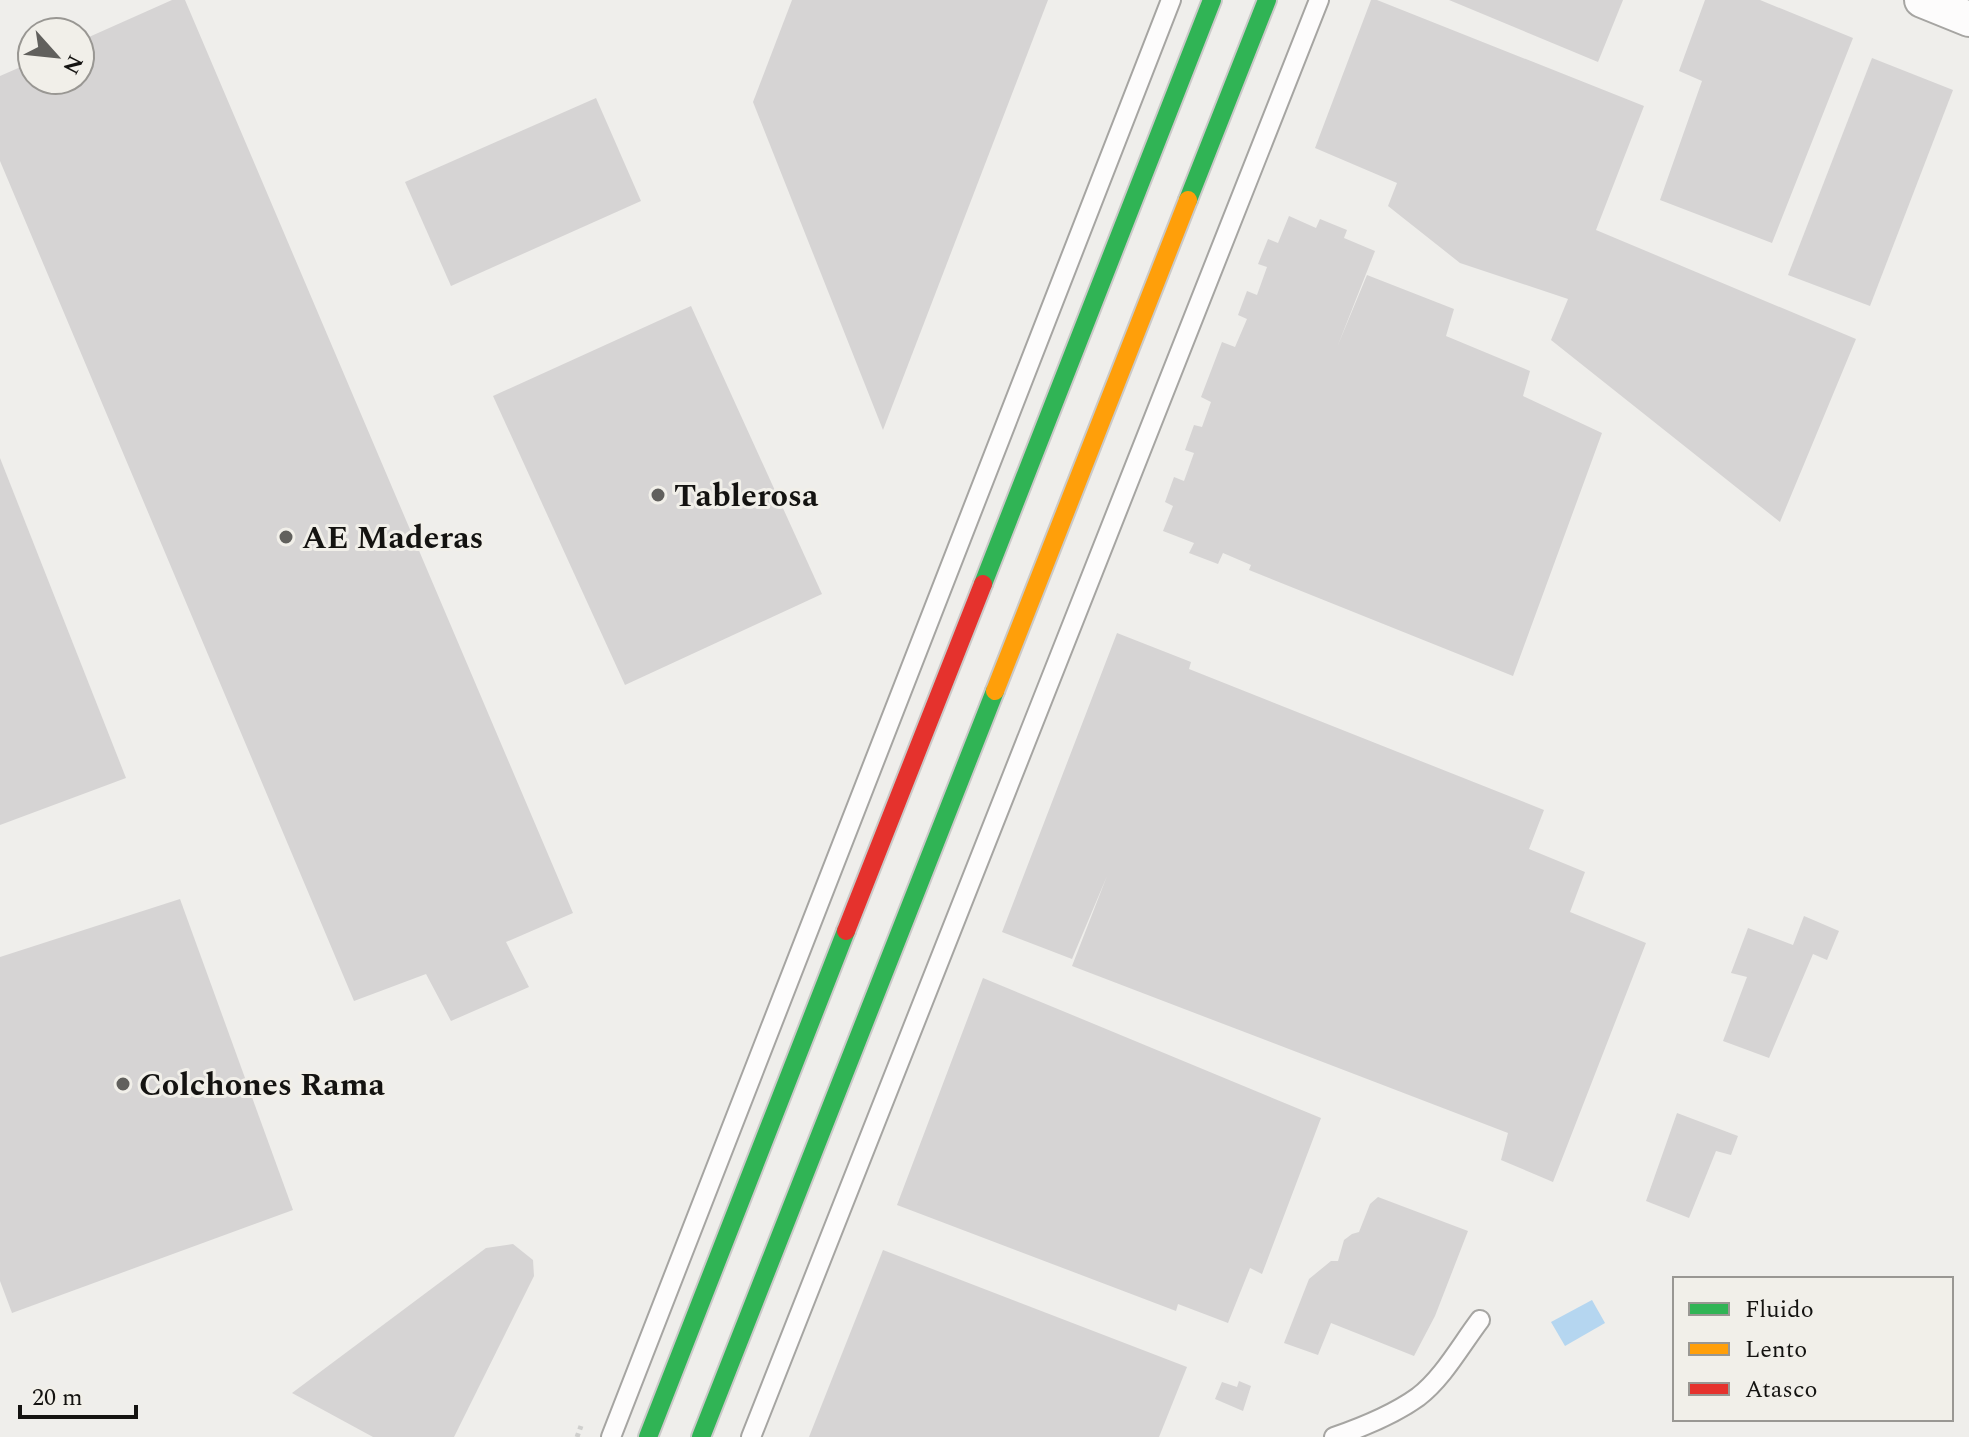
<svg xmlns="http://www.w3.org/2000/svg" width="1969" height="1437" font-family="Spectral,serif">
<style>
.water{fill:#b5d6f0}
.building{fill:#d6d4d4}
.lines{fill:none;stroke-linecap:round;stroke-linejoin:round}
.lane-casing{stroke:#a6a5a2;stroke-width:22}
.street-casing{stroke:#a6a5a2;stroke-width:38}
.fast-casing{stroke:#cac9c8;stroke-width:22}
.slow-casing{stroke:#cac9c8;stroke-width:22}
.jam-casing{stroke:#cac9c8;stroke-width:22}
.path{stroke:#cfcfcd;stroke-width:5;stroke-dasharray:4 4;stroke-linecap:butt}
.lane{stroke:#fdfcfc;stroke-width:18}
.street{stroke:#fdfcfc;stroke-width:34}
.fast{stroke:#30b455;stroke-width:18}
.slow{stroke:#ff9f0a;stroke-width:18}
.jam{stroke:#e5322d;stroke-width:18}
.poi-dot{fill:#61605d;stroke:#f1efe9;stroke-width:3}
.labels{text-anchor:middle;stroke-width:6;stroke-linejoin:round;paint-order:stroke}
.poi-label{font-size:32px;font-weight:bold;fill:#141311;stroke:#f1efe9;text-anchor:start}
</style>
<rect width="100%" height="100%" fill="#efeeeb"/>
<!-- water -->
<polygon class="water" points="1592,1300 1605,1323 1565,1346 1551,1322"/>
<!-- building -->
<g class="building">
<polygon points="172,0 185,0 573,913 506,942 529,987 451,1021 426,974 354,1001 0,161 0,76 32,62 32,80 80,80 80,41"/>
<polygon points="792,0 1048,0 883,430 753,102"/>
<polygon points="1371,0 1377,0 1644,106 1596,230 1856,339 1780,522 1551,340 1568,299 1460,263 1388,206 1397,183 1315,148"/>
<polygon points="1449,0 1623,0 1598,62"/>
<polygon points="1705,0 1760,0 1853,38 1772,243 1660,200 1702,81 1679,71"/>
<polygon points="1872,58 1953,90 1870,306 1788,275"/>
<polygon points="596,98 641,201 451,286 405,182"/>
<polygon points="1289,216 1316,228 1320,219 1347,230 1344,238 1375,251 1338,345 1367,275 1454,309 1446,336 1530,371 1523,396 1602,433 1513,676 1249,570 1251,565 1223,553 1218,564 1189,553 1194,543 1163,531 1173,506 1165,502 1174,477 1184,481 1194,453 1185,450 1194,425 1202,427 1211,402 1201,397 1222,342 1235,347 1247,319 1238,315 1247,291 1257,295 1267,267 1258,264 1268,239 1278,243"/>
<polygon points="691,306 822,594 625,685 493,396"/>
<polygon points="0,458 126,778 0,825"/>
<polygon points="1117,633 1191,662 1189,669 1544,810 1529,849 1585,872 1570,912 1646,943 1553,1182 1501,1160 1508,1133 1072,966 1107,876 1072,959 1002,932"/>
<polygon points="180,899 293,1210 12,1313 0,1281 0,957"/>
<polygon points="1804,916 1839,931 1827,960 1813,954 1769,1058 1723,1041 1747,977 1731,973 1748,928 1793,945"/>
<polygon points="983,978 1321,1118 1262,1274 1250,1268 1228,1323 1178,1304 1176,1311 897,1205"/>
<polygon points="1677,1113 1738,1136 1731,1155 1716,1151 1689,1218 1646,1201"/>
<polygon points="1378,1197 1468,1231 1435,1316 1414,1356 1331,1323 1318,1355 1284,1343 1309,1279 1331,1261 1338,1261 1344,1240 1352,1234 1359,1232 1370,1204"/>
<polygon points="513,1244 533,1260 534,1276 454,1437 373,1437 292,1393 486,1248"/>
<polygon points="883,1250 1187,1367 1159,1437 809,1437"/>
<polygon points="1239,1381 1251,1386 1243,1411 1215,1399 1222,1382 1237,1387"/>
</g>
<g class="lines">
<defs>
<g id="lane">
<polyline points="611,1437 1171,0"/>
<polyline points="751,1437 1319,0"/>
<path d="M 1334,1437 C 1363,1427 1393,1415 1418,1397 C 1443,1378 1461,1345 1480,1320"/>
</g>
<polyline id="street" points="1922,0 1969,19"/>
<g id="fast">
<polyline points="1188,200 1267,0"/>
<polyline points="983,584 1212,0"/>
<polyline points="648,1437 846,931"/>
<polyline points="701,1437 995,691"/>
</g>
<polyline id="slow" points="995,691 1188,200"/>
<polyline id="jam" points="846,931 983,584"/>
</defs>
<!-- lane casing -->
<use href="#lane" class="lane-casing"/>
<!-- street casing -->
<use href="#street" class="street-casing"/>
<!-- fast casing -->
<use href="#fast" class="fast-casing"/>
<!-- slow casing -->
<use href="#slow" class="slow-casing"/>
<!-- jam casing -->
<use href="#jam" class="jam-casing"/>
<!-- path -->
<polyline class="path" points="577,1437 581,1426"/>
<!-- lane -->
<use href="#lane" class="lane"/>
<!-- street -->
<use href="#street" class="street"/>
<!-- fast -->
<use href="#fast" class="fast"/>
<!-- slow -->
<use href="#slow" class="slow"/>
<!-- jam -->
<use href="#jam" class="jam"/>
</g>
<!-- markers -->
<g class="poi-dot">
<circle cx="658" cy="495" r="8"/>
<circle cx="286" cy="537" r="8"/>
<circle cx="123" cy="1084" r="8"/>
</g>
<g class="labels">
<!-- poi labels -->
<g class="poi-label">
<text x="674" y="506">Tablerosa</text>
<text x="302" y="548">AE Maderas</text>
<text x="139" y="1095">Colchones Rama</text>
</g>
</g>
<!-- legend -->
<rect x="1673" y="1277" width="280" height="144" fill="#f1efe9" stroke="#999793" stroke-width="2"/>
<rect x="1689" y="1303" width="40" height="12" fill="#30b455" stroke="#999793" stroke-width="2"/>
<text x="1745" y="1317" font-size="24" fill="#141311">Fluido</text>
<rect x="1689" y="1343" width="40" height="12" fill="#ff9f0a" stroke="#999793" stroke-width="2"/>
<text x="1745" y="1357" font-size="24" fill="#141311">Lento</text>
<rect x="1689" y="1383" width="40" height="12" fill="#e5322d" stroke="#999793" stroke-width="2"/>
<text x="1745" y="1397" font-size="24" fill="#141311">Atasco</text>
<!-- north arrow -->
<g transform="translate(56 56) rotate(117)"><circle r="38" fill="#f1efe9" stroke="#999793" stroke-width="2"/>
<path d="M0-6L14 30L0 20L-14 30Z" fill="#61605d"/>
<text y="-12" font-size="22" font-weight="bold" text-anchor="middle" fill="#141311">N</text>
</g>
<!-- scale -->
<path d="M20 1405v12h116v-12" fill="none" stroke="#141311" stroke-width="4"/>
<text x="32" y="1405" font-size="24" fill="#141311" stroke="#f1efe9" stroke-width="6" paint-order="stroke">20 m</text>
</svg>
